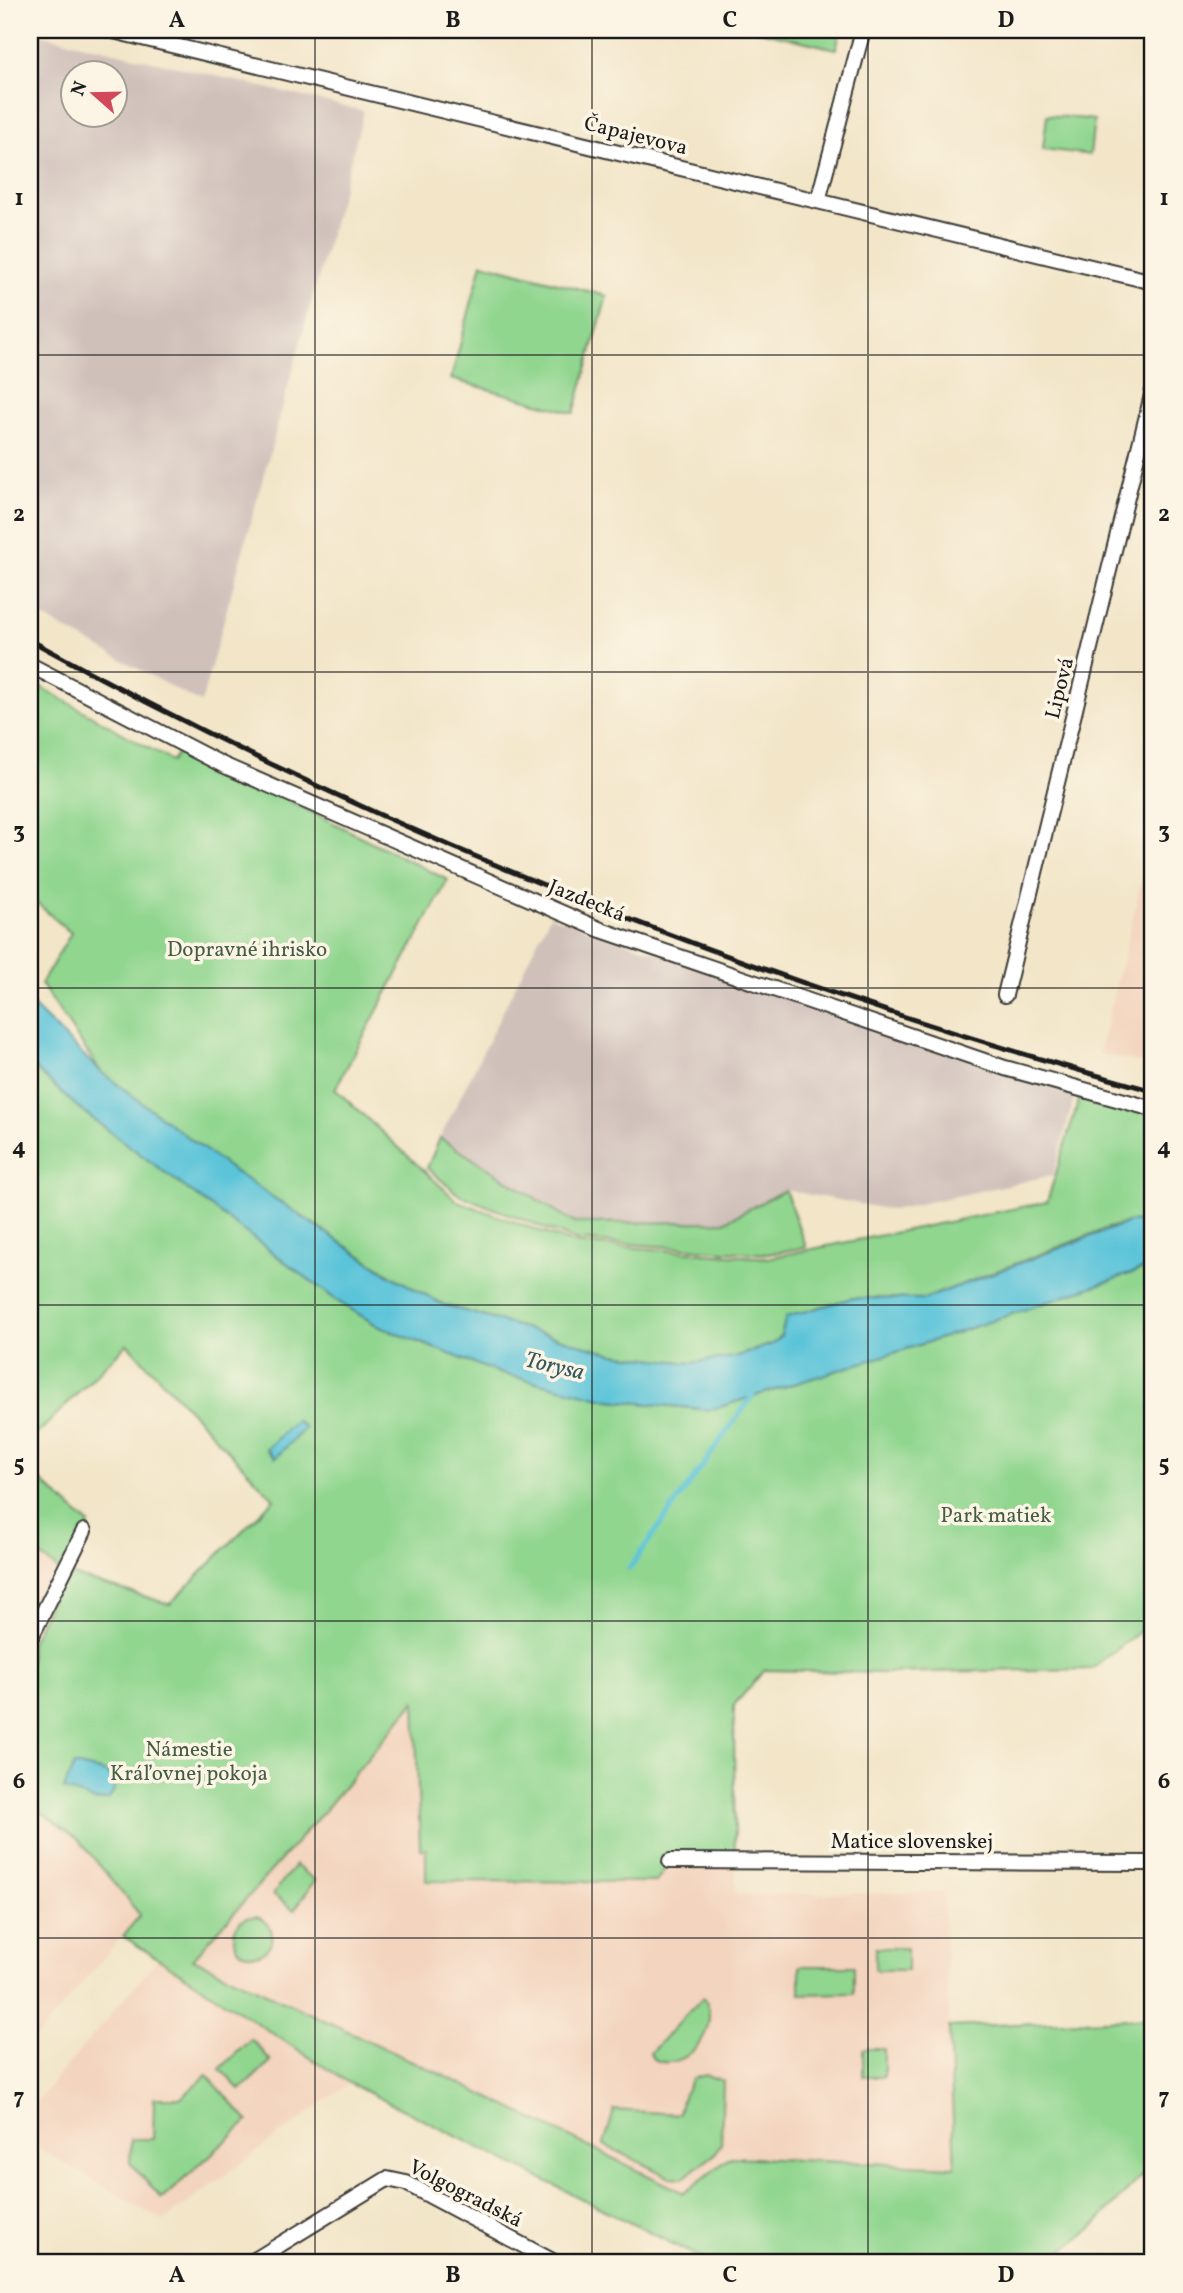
<svg xmlns="http://www.w3.org/2000/svg" width="1183" height="2293" font-family="Vollkorn,serif">
<style>
.built{fill:#f3d4be}
.industrial{fill:#cfc0ba;fill-rule:evenodd}
.green{fill:#90d68f;stroke:#567956;stroke-width:2}
.water{fill:#5cc4d9;stroke:#3c707a;stroke-width:2}
.lines{fill:none;stroke-linecap:round;stroke-linejoin:round}
.stream{stroke:#5cc4d9;stroke-width:5}
.street-casing{stroke:#3c3a36;stroke-width:18}
.street{stroke:#fff;stroke-width:14}
.rail{stroke:#1c1c1c;stroke-width:5}
.grid{fill:none;stroke:#1c1c1c;stroke-width:2;stroke-opacity:0.55}
.labels{text-anchor:middle;stroke-width:7;stroke-linejoin:round;paint-order:stroke}
.street-label{font-size:21px;fill:#1c1c1c;stroke:#fcf5e5}
.park-label{font-size:21px;fill:#455d44;stroke:#fcf5e5}
.water-label{font-size:23px;font-style:italic;fill:#32575e;stroke:#fcf5e5}
.neatline{fill:none;stroke:#1c1c1c;stroke-width:2.5}
.grid-label{font-size:23px;text-anchor:middle;font-weight:bold;fill:#1c1c1c}
</style>
<rect width="100%" height="100%" fill="#fcf5e5"/>
<filter id="ink" filterUnits="userSpaceOnUse"><feTurbulence type="fractalNoise" baseFrequency=".0143" numOctaves="2"/><feDisplacementMap in="SourceGraphic" scale="14" xChannelSelector="R" yChannelSelector="G"/><feConvolveMatrix kernelMatrix="1 2 1 2 8 2 1 2 1" color-interpolation-filters="sRGB"/></filter>
<filter id="wash" filterUnits="userSpaceOnUse"><feTurbulence type="fractalNoise" baseFrequency=".00686" numOctaves="4" result="noise"/><feDisplacementMap in="SourceGraphic" scale="28" xChannelSelector="R" yChannelSelector="G"/><feGaussianBlur stdDeviation="1.57" result="paint"/><feColorMatrix in="noise" values="0 0 0 0 0 0 0 0 0 0 0 0 0 0 0 0 0 1.4 0 .05"/><feComposite in="paint" operator="in"/></filter>
<g filter="url(#wash)">
<rect width="100%" height="100%" fill="#f2e5c8"/>
<!-- built -->
<g class="built">
<polygon points="1153,835 1153,1065 1099,1054"/>
<polygon points="30,1548 64,1573 30,1643"/>
<polygon points="416,1700 734,1705 736,1895 943,1892 956,2168 731,2157 684,2193 455,2081 193,1960 325,1810"/>
<polygon points="30,1804 79,1840 140,1915 30,2044"/>
<polygon points="158,1959 349,2083 163,2221 30,2143 30,2109"/>
</g>
<!-- industrial -->
<g class="industrial">
<path d="M 30,32 L 364,111 L 201,703 L 30,610 ZM 74,74 L 116,74 L 116,116 L 74,116 Z"/>
<polygon points="550,916 1075,1095 1053,1175 892,1210 785,1190 724,1222 574,1223 440,1138"/>
</g>
<!-- green -->
<g class="green">
<polygon points="755,30 841,30 836,49"/>
<polygon points="1047,115 1094,120 1090,155 1043,149"/>
<polygon points="482,263 607,296 574,413 451,379"/>
<polygon points="30,681 172,761 181,747 448,880 335,1089 457,1201 572,1243 768,1258 1047,1202 1081,1093 1153,1114 1153,1221 1129,1222 1108,1228 924,1299 852,1298 786,1317 781,1337 773,1344 734,1357 690,1363 614,1354 444,1305 392,1276 229,1168 101,1072 41,984 71,933 30,897"/>
<polygon points="30,1064 81,1110 339,1302 380,1327 499,1373 610,1400 710,1410 935,1340 1153,1266 1153,1621 1092,1669 883,1673 765,1670 734,1705 735,1861 670,1861 656,1882 426,1881 426,1849 420,1849 415,1701 325,1810 193,1959 455,2081 684,2193 731,2157 955,2167 949,2027 1151,2018 1153,2164 1091,2229 1045,2263 711,2263 349,2083 123,1936 140,1915 79,1840 30,1804 30,1644 64,1574 30,1548 30,1471 89,1524 65,1573 170,1604 274,1499 127,1344 30,1441"/>
<polygon points="440,1138 575,1223 724,1222 785,1190 806,1247 767,1254 575,1240 459,1195 427,1168"/>
<polygon points="295,1865 315,1880 294,1910 273,1894"/>
<circle cx="253" cy="1936" r="19"/>
<rect x="875" y="1948" width="32" height="22"/>
<polygon points="800,1966 854,1966 854,1993 800,1994"/>
<path d="M 703,1997 C 724,2025 686,2076 653,2059 L 650,2053 Z"/>
<polygon points="251,2039 271,2061 240,2090 220,2069"/>
<rect x="863" y="2049" width="21" height="28"/>
<polygon points="207,2075 248,2121 162,2199 130,2163 131,2139 153,2139 154,2098 181,2098"/>
<polygon points="706,2075 723,2081 721,2144 714,2155 683,2178 670,2177 604,2145 614,2110 679,2114 683,2096 693,2078"/>
</g>
<!-- water -->
<g class="water">
<polygon points="30,1003 101,1072 229,1168 391,1276 444,1305 614,1354 690,1363 734,1357 773,1344 781,1336 786,1317 852,1298 924,1299 1129,1222 1153,1221 1153,1266 935,1340 710,1410 610,1400 499,1373 380,1327 339,1302 81,1110 30,1064"/>
<polygon points="296,1420 305,1428 275,1458 266,1449"/>
<polygon points="74,1765 104,1772 114,1779 114,1790 109,1799 95,1801 64,1789"/>
</g>
<g class="lines">
<!-- stream -->
<polyline class="stream" points="629,1569 755,1392"/>
</g>
</g>
<g filter="url(#ink)">
<g class="lines">
<defs>
<g id="street">
<polyline points="109,30 1153,282"/>
<polyline points="818,201 863,30"/>
<polyline points="30,665 223,765 601,930 1005,1068 1153,1109"/>
<polyline points="1005,995 1153,391"/>
<polyline points="30,1639 84,1531"/>
<polyline points="670,1861 1153,1863"/>
<polyline points="250,2263 387,2179 406,2183 556,2263"/>
</g>
</defs>
<!-- street casing -->
<use href="#street" class="street-casing"/>
<!-- street -->
<use href="#street" class="street"/>
<!-- rail -->
<path class="rail" d="M 30,640 C 386,836 761,984 1153,1091"/>
</g>
</g>
<!-- grid -->
<path class="grid" d="M 315,30 L 315,2263M 592,30 L 592,2263M 868,30 L 868,2263M 30,355 L 1153,355M 30,672 L 1153,672M 30,988 L 1153,988M 30,1305 L 1153,1305M 30,1621 L 1153,1621M 30,1938 L 1153,1938"/>
<g class="labels">
<!-- street labels -->
<g class="street-label">
<text transform="translate(636 135) rotate(14)" y="7">Čapajevova</text>
<text transform="translate(1059 688) rotate(-76)" y="7">Lipová</text>
<text transform="translate(587 900) rotate(22)" y="7">Jazdecká</text>
<text x="912" y="1848">Matice slovenskej</text>
<text transform="translate(466 2193) rotate(27)" y="7">Volgogradská</text>
</g>
<!-- park labels -->
<g class="park-label">
<text x="247" y="956">Dopravné ihrisko</text>
<text x="996" y="1522">Park matiek</text>
<text x="189" y="1756">Námestie<tspan x="189" dy="24">Kráľovnej pokoja</tspan></text>
</g>
<!-- water labels -->
<g class="water-label">
<text transform="translate(555 1365) rotate(13)" y="8">Torysa</text>
</g>
</g>
<!-- margin -->
<rect width="1183" height="2293" fill="none" stroke="#fcf5e5" stroke-width="77"/>
<!-- north arrow -->
<g transform="translate(94 94) rotate(290)"><circle r="33" fill="#fcf5e5" stroke="#a29e95" stroke-width="2"/>
<path d="M0-5L12 26L0 18L-12 26Z" fill="#d1495b"/>
<text y="-10" font-size="19" font-weight="bold" text-anchor="middle" fill="#1c1c1c">N</text>
</g>
<rect x="38" y="38" width="1106" height="2216" class="neatline"/>
<g class="grid-label">
<text x="177" y="27">A</text>
<text x="453" y="27">B</text>
<text x="730" y="27">C</text>
<text x="1006" y="27">D</text>
<text x="19" y="205">1</text>
<text x="1164" y="205">1</text>
<text x="19" y="521">2</text>
<text x="1164" y="521">2</text>
<text x="19" y="838">3</text>
<text x="1164" y="838">3</text>
<text x="19" y="1154">4</text>
<text x="1164" y="1154">4</text>
<text x="19" y="1471">5</text>
<text x="1164" y="1471">5</text>
<text x="19" y="1788">6</text>
<text x="1164" y="1788">6</text>
<text x="19" y="2104">7</text>
<text x="1164" y="2104">7</text>
<text x="177" y="2282">A</text>
<text x="453" y="2282">B</text>
<text x="730" y="2282">C</text>
<text x="1006" y="2282">D</text>
</g>
</svg>
